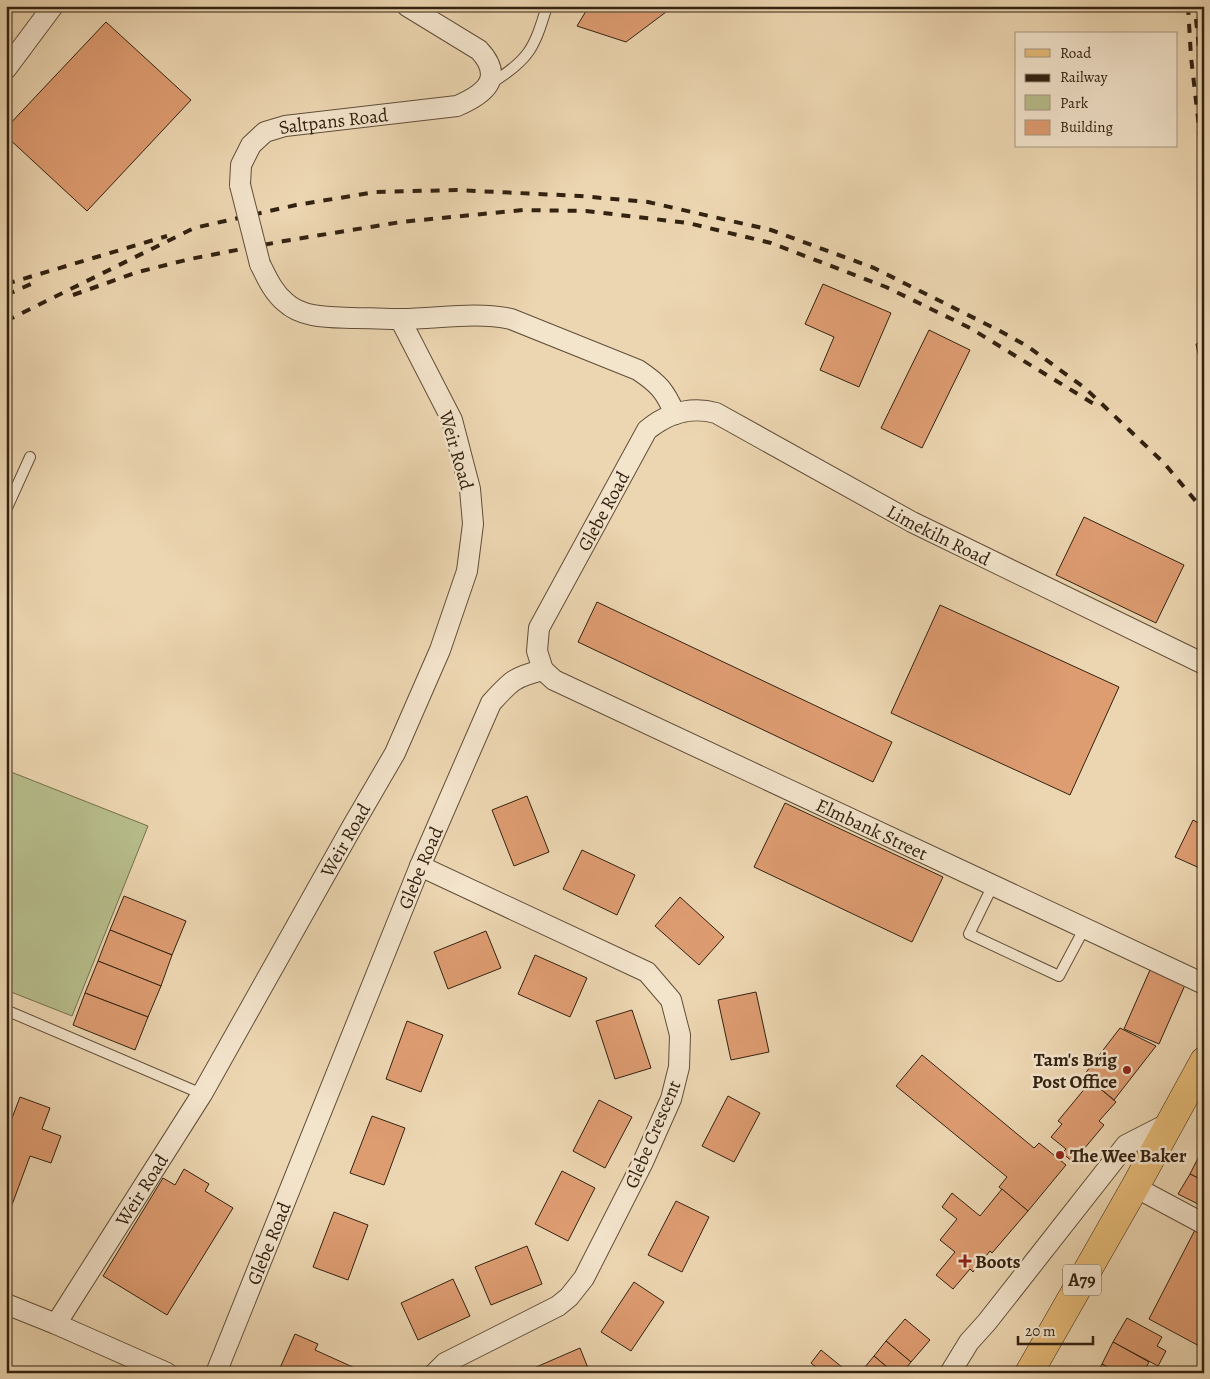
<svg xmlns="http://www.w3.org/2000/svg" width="1210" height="1379" font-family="Alegreya,serif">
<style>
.green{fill:#b7be8c;stroke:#75704e}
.building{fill:#de9c71;stroke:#321}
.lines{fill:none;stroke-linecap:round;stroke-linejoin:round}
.service-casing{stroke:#614f39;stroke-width:12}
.minor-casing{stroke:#614f39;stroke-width:22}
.primary-casing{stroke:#321;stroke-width:29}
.service{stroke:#f3e4cc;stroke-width:10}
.minor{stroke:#f3e4cc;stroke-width:20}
.primary{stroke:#e6bb78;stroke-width:28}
.rail{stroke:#321;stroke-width:4;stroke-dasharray:9 9;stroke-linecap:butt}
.minor-bridge-casing{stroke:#614f39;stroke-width:22;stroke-linecap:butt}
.minor-bridge{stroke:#f3e4cc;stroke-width:20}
.poi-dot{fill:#8f2418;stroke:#f3e4cc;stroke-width:2}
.labels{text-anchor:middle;stroke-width:5;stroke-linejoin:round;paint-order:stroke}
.shield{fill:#f3e4cc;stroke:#6d5c49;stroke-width:1}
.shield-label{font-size:18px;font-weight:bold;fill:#321}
.street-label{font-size:19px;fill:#321;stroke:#f3e4cc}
.poi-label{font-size:19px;font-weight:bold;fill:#321;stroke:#f3e4cc;text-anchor:start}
</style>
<rect width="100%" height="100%" fill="#ecd6b1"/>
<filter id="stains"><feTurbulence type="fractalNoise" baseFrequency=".004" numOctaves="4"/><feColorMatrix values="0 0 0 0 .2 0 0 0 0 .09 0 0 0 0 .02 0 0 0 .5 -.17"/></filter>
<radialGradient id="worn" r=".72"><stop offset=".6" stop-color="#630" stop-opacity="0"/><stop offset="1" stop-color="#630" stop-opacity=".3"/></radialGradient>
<!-- green -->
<polygon class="green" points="6,770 148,826 72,1016 6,990"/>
<!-- building -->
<g class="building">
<polygon points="589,6 674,6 626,42 577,26"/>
<polygon points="106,22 191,100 87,211 6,136 6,128"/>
<polygon points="823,284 891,313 859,387 820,370 834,337 805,324"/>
<polygon points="929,330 970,350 922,448 881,428"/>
<polygon points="1204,342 1204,358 1199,358 1196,344"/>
<polygon points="1084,517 1184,565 1156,623 1056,575"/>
<polygon points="597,602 892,742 873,782 578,642"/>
<polygon points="940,605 1119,687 1070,795 891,713"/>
<polygon points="527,796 549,852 514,866 492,810"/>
<polygon points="785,803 943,877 912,942 754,867"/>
<polygon points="1193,820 1204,826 1204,870 1175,857"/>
<polygon points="582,850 635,875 617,915 563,889"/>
<polygon points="124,896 186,921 172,955 110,930"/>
<polygon points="680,897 724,937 699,965 655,926"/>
<polygon points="110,930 172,955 161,986 98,961"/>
<polygon points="486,931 501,968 448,989 434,952"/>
<polygon points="535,955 587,978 570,1017 518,994"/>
<polygon points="98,961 161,986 148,1017 85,993"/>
<polygon points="1150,970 1185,985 1159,1044 1124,1029"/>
<polygon points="756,992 769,1052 731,1060 718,1000"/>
<polygon points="85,993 148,1017 135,1050 73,1025"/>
<polygon points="632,1010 651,1068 615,1079 596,1021"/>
<polygon points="407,1021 443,1035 421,1092 386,1079"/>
<polygon points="1120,1028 1156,1046 1114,1100 1084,1075"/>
<polygon points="922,1055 1034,1148 1039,1143 1066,1165 1028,1211 999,1187 1007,1177 896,1086"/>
<polygon points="1091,1081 1116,1102 1099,1121 1104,1125 1073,1162 1062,1153 1066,1149 1051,1137 1062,1124 1058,1121"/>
<polygon points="728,1096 760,1113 734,1162 702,1146"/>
<polygon points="20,1097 50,1108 42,1129 61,1136 51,1163 30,1156 6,1221 6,1134"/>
<polygon points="599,1100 632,1117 605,1168 573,1151"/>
<polygon points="372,1116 405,1128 384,1185 350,1173"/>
<polygon points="1199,1156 1204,1159 1204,1181 1190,1174"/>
<polygon points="184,1169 209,1184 205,1191 233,1208 167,1315 103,1276 163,1178 175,1185"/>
<polygon points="562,1171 595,1188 568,1241 535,1224"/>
<polygon points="1190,1174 1204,1181 1204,1207 1178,1194"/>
<polygon points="1002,1189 1028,1211 992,1253 990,1251 973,1272 970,1269 953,1289 936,1275 955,1252 940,1240 957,1219 942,1207 952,1193 980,1216"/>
<polygon points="676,1201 709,1217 682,1272 648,1255"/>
<polygon points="334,1212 368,1225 348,1280 313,1267"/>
<polygon points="1196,1228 1204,1233 1203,1348 1149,1319"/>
<polygon points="527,1246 542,1284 491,1305 475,1267"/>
<polygon points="453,1279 470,1316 418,1340 401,1303"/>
<polygon points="634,1282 664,1302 631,1351 601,1332"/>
<polygon points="1127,1318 1162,1337 1157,1346 1166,1351 1158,1366 1113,1342"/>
<polygon points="905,1319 930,1340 911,1362 886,1341"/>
<polygon points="295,1334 318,1344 315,1350 366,1373 291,1373 280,1368"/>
<polygon points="886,1341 911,1362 902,1373 894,1373 874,1356"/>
<polygon points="1113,1342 1149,1362 1143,1373 1119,1373 1102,1364"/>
<polygon points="580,1348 590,1373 528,1373 527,1371"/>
<polygon points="821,1350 848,1372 849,1371 851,1373 823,1373 811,1363"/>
<polygon points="874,1356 894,1373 860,1373"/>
<polygon points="1102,1364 1119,1373 1097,1373"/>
<polygon points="66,1367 80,1373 63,1373"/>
</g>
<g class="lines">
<defs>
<g id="service">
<path d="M 490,84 C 529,60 534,49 547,6"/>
<polyline points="6,510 30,457"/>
<polyline points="993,885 969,934 1059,976 1084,929"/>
<polyline points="6,1017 8,1011 202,1094"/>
</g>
<g id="minor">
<polyline points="6,69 53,6"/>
<path id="s1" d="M 240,185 L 241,165 L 251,145 L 265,132 L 285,126 L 457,106 C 485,94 505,78 479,50 L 407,6"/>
<path d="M 260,264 C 267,278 273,292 285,302 C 303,319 332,317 355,318 C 370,318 385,319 401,319 C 437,319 475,311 511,319 L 638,370 C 659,384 665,391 675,414"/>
<path id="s2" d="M 543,670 L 554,680 L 1204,984"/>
<polyline points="420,866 647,972 671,1000 680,1035 679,1067 671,1099 643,1162 584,1278 569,1297 558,1306 445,1363 435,1373"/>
<polyline points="1135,1187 1204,1224"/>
<polyline points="6,1304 56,1324 167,1373"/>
<path id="s3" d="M 56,1324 L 202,1094 L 352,827 L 395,753 L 440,650 L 467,571 L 473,524 L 470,489 L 452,420 L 400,319"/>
<path id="s4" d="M 216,1373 L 420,866 L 491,703 C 511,681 514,677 543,670 L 537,651 L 539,628 L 647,430 C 668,413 690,406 716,413 L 912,522 L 1204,664"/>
<polyline points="950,1373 969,1342 987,1322 1126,1145 1171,1122"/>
</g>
<polyline id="primary" points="1029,1373 1135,1187 1204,1061"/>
</defs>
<!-- service casing -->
<use href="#service" class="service-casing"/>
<!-- minor casing -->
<use href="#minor" class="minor-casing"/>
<!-- primary casing -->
<use href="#primary" class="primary-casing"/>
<!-- service -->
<use href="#service" class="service"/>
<!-- minor -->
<use href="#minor" class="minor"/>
<!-- primary -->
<use href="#primary" class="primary"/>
<!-- rail -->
<g class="rail">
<polyline points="1188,6 1191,57 1204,171"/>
<polyline points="1196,19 1204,98"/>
<polyline points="6,284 167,236"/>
<polyline points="6,295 38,281"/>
<polyline points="73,295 138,272 190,259 284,241 401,222 523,210 586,211 688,223 771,243 886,287 970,328 1094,404"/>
<polyline points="6,321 194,228 296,205 376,192 456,190 580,196 648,202 771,230 874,268 1000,331 1027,346 1085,388 1164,463 1204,511"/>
</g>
<defs>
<polyline id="minor-bridge" points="240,185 260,264"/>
</defs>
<!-- minor-bridge casing -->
<use href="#minor-bridge" class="minor-bridge-casing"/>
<!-- minor-bridge -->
<use href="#minor-bridge" class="minor-bridge"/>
</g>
<!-- markers -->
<g class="poi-dot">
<circle cx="1127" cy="1070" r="5"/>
<circle cx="1060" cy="1155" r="5"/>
<path d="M962.5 1253.5h5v5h5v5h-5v5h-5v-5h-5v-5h5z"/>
</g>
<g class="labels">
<!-- shield labels -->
<rect class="shield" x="1063" y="1264.5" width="38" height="31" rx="4"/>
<g class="shield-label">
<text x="1082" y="1286">A79</text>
</g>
<!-- street labels -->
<g class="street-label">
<text dy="7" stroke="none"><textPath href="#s1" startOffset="131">Saltpans Road</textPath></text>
<text transform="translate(457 450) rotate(74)" y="7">Weir Road</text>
<text dy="7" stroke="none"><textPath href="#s4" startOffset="964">Glebe Road</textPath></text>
<text dy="7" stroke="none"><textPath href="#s4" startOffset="1384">Limekiln Road</textPath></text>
<text dy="7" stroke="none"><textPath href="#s2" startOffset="366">Elmbank Street</textPath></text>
<text dy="7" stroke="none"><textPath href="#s3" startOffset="564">Weir Road</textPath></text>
<text dy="7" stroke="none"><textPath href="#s4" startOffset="545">Glebe Road</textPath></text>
<text transform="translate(652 1134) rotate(-67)" y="7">Glebe Crescent</text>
<text dy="7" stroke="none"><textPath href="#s3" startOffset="159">Weir Road</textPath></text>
<text dy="7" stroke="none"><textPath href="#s4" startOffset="140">Glebe Road</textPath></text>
</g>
<!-- poi labels -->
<g class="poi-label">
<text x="1117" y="1066" text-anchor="end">Tam's Brig<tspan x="1117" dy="22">Post Office</tspan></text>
<text x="1070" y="1162">The Wee Baker</text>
<text x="975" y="1268">Boots</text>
</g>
</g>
<!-- margin -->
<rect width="1210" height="1379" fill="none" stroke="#ecd6b1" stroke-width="25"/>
<rect x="8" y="8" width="1195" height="1364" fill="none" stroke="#321" stroke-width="2.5"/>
<rect x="12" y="12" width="1185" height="1354" fill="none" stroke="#321"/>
<!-- legend -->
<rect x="1015" y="32" width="162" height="115" fill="#f3e4cc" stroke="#a69681"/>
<rect x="1025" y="49" width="25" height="8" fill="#e6bb78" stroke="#a69681"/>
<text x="1060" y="58" font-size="15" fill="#332211">Road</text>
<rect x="1025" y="74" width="25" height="8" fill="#332211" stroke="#a69681"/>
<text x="1060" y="82" font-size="15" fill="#332211">Railway</text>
<rect x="1025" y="95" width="25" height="15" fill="#b7be8c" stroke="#a69681"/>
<text x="1060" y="108" font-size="15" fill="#332211">Park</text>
<rect x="1025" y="120" width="25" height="15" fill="#de9c71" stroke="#a69681"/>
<text x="1060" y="132" font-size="15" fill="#332211">Building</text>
<!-- scale -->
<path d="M1018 1336v8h75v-8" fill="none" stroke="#332211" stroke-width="2.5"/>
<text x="1025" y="1336" font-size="15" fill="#332211" stroke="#f3e4cc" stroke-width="4" paint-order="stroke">20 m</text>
<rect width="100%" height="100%" filter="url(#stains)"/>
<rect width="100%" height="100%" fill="url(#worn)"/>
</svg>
